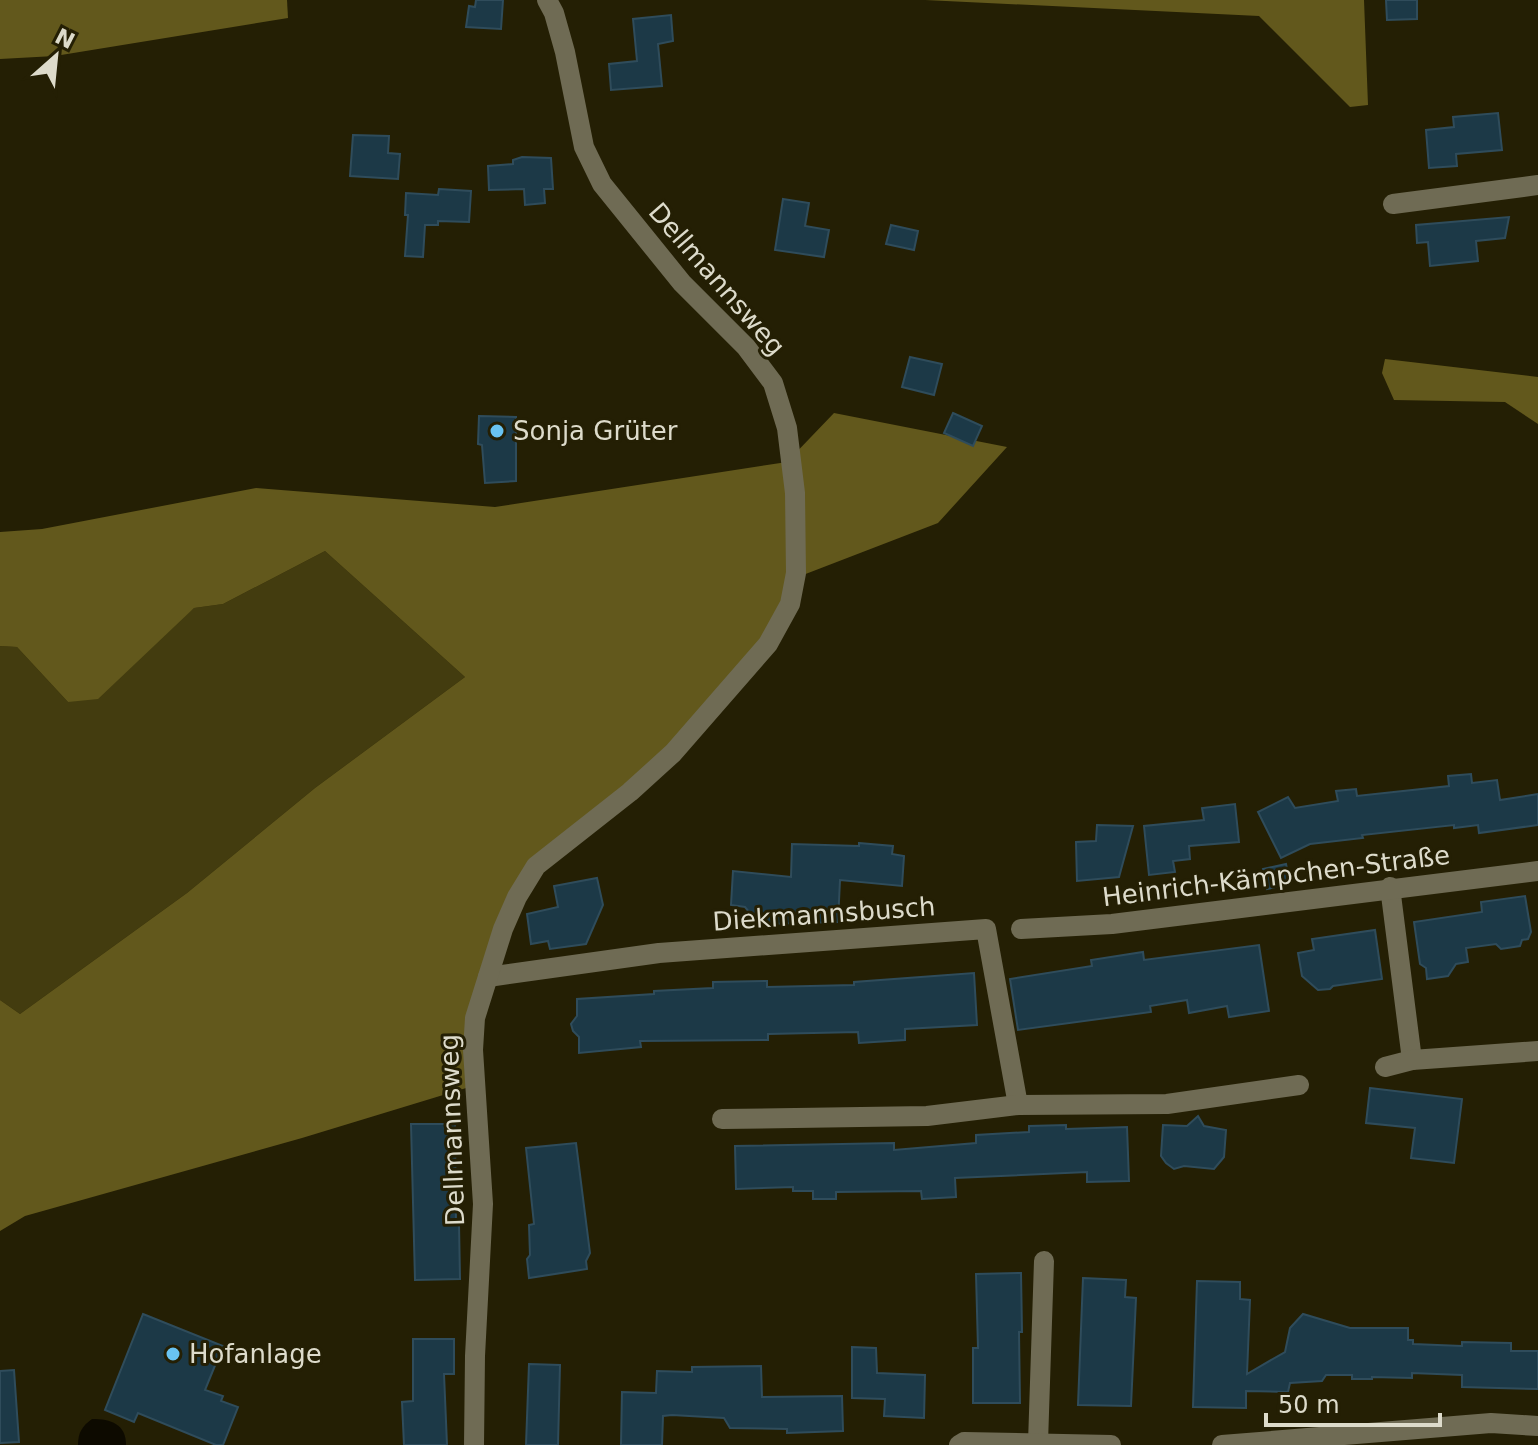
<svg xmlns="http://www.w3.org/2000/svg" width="1538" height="1445" font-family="'DejaVu Sans',sans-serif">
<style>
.green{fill:#433c0f}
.forest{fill:#62581c}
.water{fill:#0d0a00}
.building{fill:#1c3947;stroke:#2f4c5b;stroke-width:2}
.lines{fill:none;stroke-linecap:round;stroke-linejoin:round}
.minor{stroke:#6f6b54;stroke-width:20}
.poi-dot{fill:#69c3f1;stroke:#241f04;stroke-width:3}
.labels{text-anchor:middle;stroke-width:6;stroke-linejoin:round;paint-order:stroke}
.street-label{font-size:26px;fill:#dddbcb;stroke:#241f04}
.poi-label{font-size:26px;fill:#dddbcb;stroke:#241f04;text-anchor:start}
</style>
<rect width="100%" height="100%" fill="#241f04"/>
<!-- green -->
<polygon class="green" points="325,551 465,677 315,788 187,893 20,1014 0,1000 0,646 17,647 68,702 194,608 223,604"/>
<!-- forest -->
<g class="forest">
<polygon points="0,0 287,0 288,18 55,56 0,59"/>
<polygon points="925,0 1364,0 1368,105 1350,107 1259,16"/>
<polygon points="1385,359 1538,377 1538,424 1505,402 1394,400 1382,373"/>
<polygon points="834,413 1007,447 938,523 803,575 761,643 672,751 534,865 486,976 476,1085 302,1138 25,1216 0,1231 0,1000 20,1014 187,893 315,788 465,677 325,551 223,604 194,608 98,699 68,702 17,647 0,646 0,532 42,529 256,488 495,507 787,462"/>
</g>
<!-- water -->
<path class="water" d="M 92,1419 C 111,1419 126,1424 126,1445 L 78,1445 C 78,1433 82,1426 92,1419 Z"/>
<!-- building -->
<g class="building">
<polygon points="476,0 503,0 501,29 466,27 469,6 475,7"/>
<polygon points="1386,0 1417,0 1417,19 1387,20"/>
<polygon points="671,15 673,41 658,44 662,86 611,90 609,64 637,61 633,19"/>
<polygon points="1498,113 1502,150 1456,154 1457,166 1429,168 1426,130 1454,127 1453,117"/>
<polygon points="353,135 389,136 388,153 400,154 398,179 350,176"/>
<polygon points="522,157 551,158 553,189 544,189 545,203 525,205 524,189 489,190 488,166 513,164 513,160"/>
<polygon points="439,189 471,191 469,222 438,221 438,225 425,225 423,257 405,256 408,215 405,215 406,193 438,195"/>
<polygon points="783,199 809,203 805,226 829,230 824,257 775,250"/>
<polygon points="1509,217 1505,238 1476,241 1478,261 1430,266 1428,242 1417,243 1416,225"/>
<polygon points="891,225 918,231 914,250 886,244"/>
<polygon points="910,357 942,364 934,395 902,387"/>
<polygon points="953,413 982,426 973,446 944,433"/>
<polygon points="479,416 516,417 516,481 485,483 482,445 478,444"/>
<polygon points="1471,774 1472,783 1497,780 1500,800 1538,794 1538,825 1479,833 1478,825 1454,828 1454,825 1362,835 1363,838 1310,844 1281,858 1258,812 1288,797 1295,808 1338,801 1336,791 1356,789 1357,796 1449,786 1448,776"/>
<polygon points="1235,804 1239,842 1189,846 1190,859 1173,861 1175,872 1149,875 1144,826 1204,820 1202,808"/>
<polygon points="1097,825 1133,826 1119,877 1077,881 1076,842 1096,841"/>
<polygon points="859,843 893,846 892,854 904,856 902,886 840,880 838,922 759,924 745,907 731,905 733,871 791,877 792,844 859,846"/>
<polygon points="1286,864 1290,884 1267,889 1263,869"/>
<polygon points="597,878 603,905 586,944 550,949 548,941 531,944 527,914 558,907 554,886"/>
<polygon points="1525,896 1531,932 1528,939 1522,940 1520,946 1501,949 1496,944 1466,948 1468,962 1456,964 1448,976 1427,979 1426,968 1420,964 1414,922 1482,912 1481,902"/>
<polygon points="1375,930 1382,979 1333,986 1330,989 1318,990 1302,976 1298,953 1314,950 1312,939"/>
<polygon points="1259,945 1269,1011 1229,1017 1227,1006 1189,1013 1187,1000 1150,1006 1151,1012 1018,1030 1010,979 1092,966 1091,960 1143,952 1144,960"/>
<polygon points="974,973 977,1025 905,1029 905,1040 859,1043 858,1032 768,1034 768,1040 640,1041 641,1047 579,1053 579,1037 573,1031 571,1024 577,1016 577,999 654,994 654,991 713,988 713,982 767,981 767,987 854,985 854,982"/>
<polygon points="1370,1088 1462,1099 1454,1163 1411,1158 1415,1128 1366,1123"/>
<polygon points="1198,1116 1204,1126 1226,1130 1224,1157 1214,1169 1184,1166 1174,1169 1166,1163 1161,1156 1163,1125 1187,1126"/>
<polygon points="411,1124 455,1124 456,1224 459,1224 460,1279 415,1280"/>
<polygon points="1066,1125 1066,1129 1127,1127 1129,1181 1087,1182 1087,1172 955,1178 956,1197 922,1199 921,1191 836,1192 836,1199 813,1199 813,1191 793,1191 793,1187 736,1189 735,1146 894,1143 894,1150 976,1143 976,1135 1029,1132 1029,1126"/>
<polygon points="576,1143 590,1253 586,1261 587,1269 529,1278 527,1259 530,1255 529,1225 534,1224 526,1148"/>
<polygon points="1021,1273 1022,1332 1019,1332 1020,1403 973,1403 973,1348 978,1348 976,1274"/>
<polygon points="1083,1278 1126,1280 1125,1297 1136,1298 1131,1406 1078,1405"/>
<polygon points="1197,1281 1240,1282 1240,1299 1250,1300 1247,1374 1285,1352 1290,1328 1303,1314 1350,1328 1408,1328 1408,1340 1413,1340 1413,1344 1462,1346 1462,1342 1511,1343 1511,1351 1538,1351 1538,1389 1462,1387 1462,1375 1412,1373 1412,1378 1372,1377 1372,1379 1352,1379 1352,1375 1326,1375 1322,1381 1290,1383 1288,1392 1246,1391 1246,1408 1193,1407"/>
<polygon points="143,1314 223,1346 205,1390 223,1396 221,1401 238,1407 223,1445 216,1445 138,1413 134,1422 105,1410"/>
<polygon points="413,1339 454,1339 454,1374 444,1374 447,1445 404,1445 402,1402 413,1401"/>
<polygon points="852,1347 876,1348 877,1373 925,1375 924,1418 884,1416 885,1399 852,1398"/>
<polygon points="529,1364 560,1365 558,1445 526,1445"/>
<polygon points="761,1366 762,1397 842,1396 843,1431 787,1433 787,1429 730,1428 724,1418 672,1415 663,1416 662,1445 621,1445 622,1392 656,1393 657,1371 692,1372 692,1367"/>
<polygon points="14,1370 19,1442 0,1443 0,1371"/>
</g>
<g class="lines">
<!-- minor -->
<g class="minor">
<polyline points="1393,204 1538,185"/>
<polyline points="1390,887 1412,1060"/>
<polyline points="1021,929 1112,924 1538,871"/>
<polyline points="488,977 659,953 986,929 1018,1105"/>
<polyline points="1385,1067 1412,1060 1538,1051"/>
<polyline points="722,1119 927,1116 1018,1105 1167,1104 1299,1085"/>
<polyline points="1038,1443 1044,1261"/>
<polyline points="474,1445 475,1356 483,1204 473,1050 475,1018 503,929 517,897 536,866 630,792 673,753 768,644 790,604 796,573 795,493 787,428 773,383 746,347 682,283 602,184 584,147 565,52 554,13 547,0"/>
<polyline points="959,1445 964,1442 1111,1445"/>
<polyline points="1222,1445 1491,1423 1538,1426"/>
</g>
</g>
<!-- markers -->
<g class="poi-dot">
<circle cx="497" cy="431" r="8"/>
<circle cx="173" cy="1354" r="8"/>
</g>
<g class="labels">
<!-- street labels -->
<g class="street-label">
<text transform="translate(717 279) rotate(49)" y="9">Dellmannsweg</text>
<text transform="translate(1276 876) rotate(-7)" y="9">Heinrich-Kämpchen-Straße</text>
<text transform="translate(824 914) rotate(-4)" y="9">Diekmannsbusch</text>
<text transform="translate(452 1130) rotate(-92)" y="9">Dellmannsweg</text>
</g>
<!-- poi labels -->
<g class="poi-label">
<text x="513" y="440">Sonja Grüter</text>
<text x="189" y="1363">Hofanlage</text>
</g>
</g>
<!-- north arrow -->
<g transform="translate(56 56) rotate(27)" stroke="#241f04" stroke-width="6" paint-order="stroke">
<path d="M0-6L14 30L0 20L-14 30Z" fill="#dddbcb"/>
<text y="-12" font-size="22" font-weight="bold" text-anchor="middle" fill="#dddbcb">N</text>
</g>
<!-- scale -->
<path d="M1266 1413v12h174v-12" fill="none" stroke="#dddbcb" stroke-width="4"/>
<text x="1278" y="1413" font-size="24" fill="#dddbcb" stroke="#241f04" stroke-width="6" paint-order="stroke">50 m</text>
</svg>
